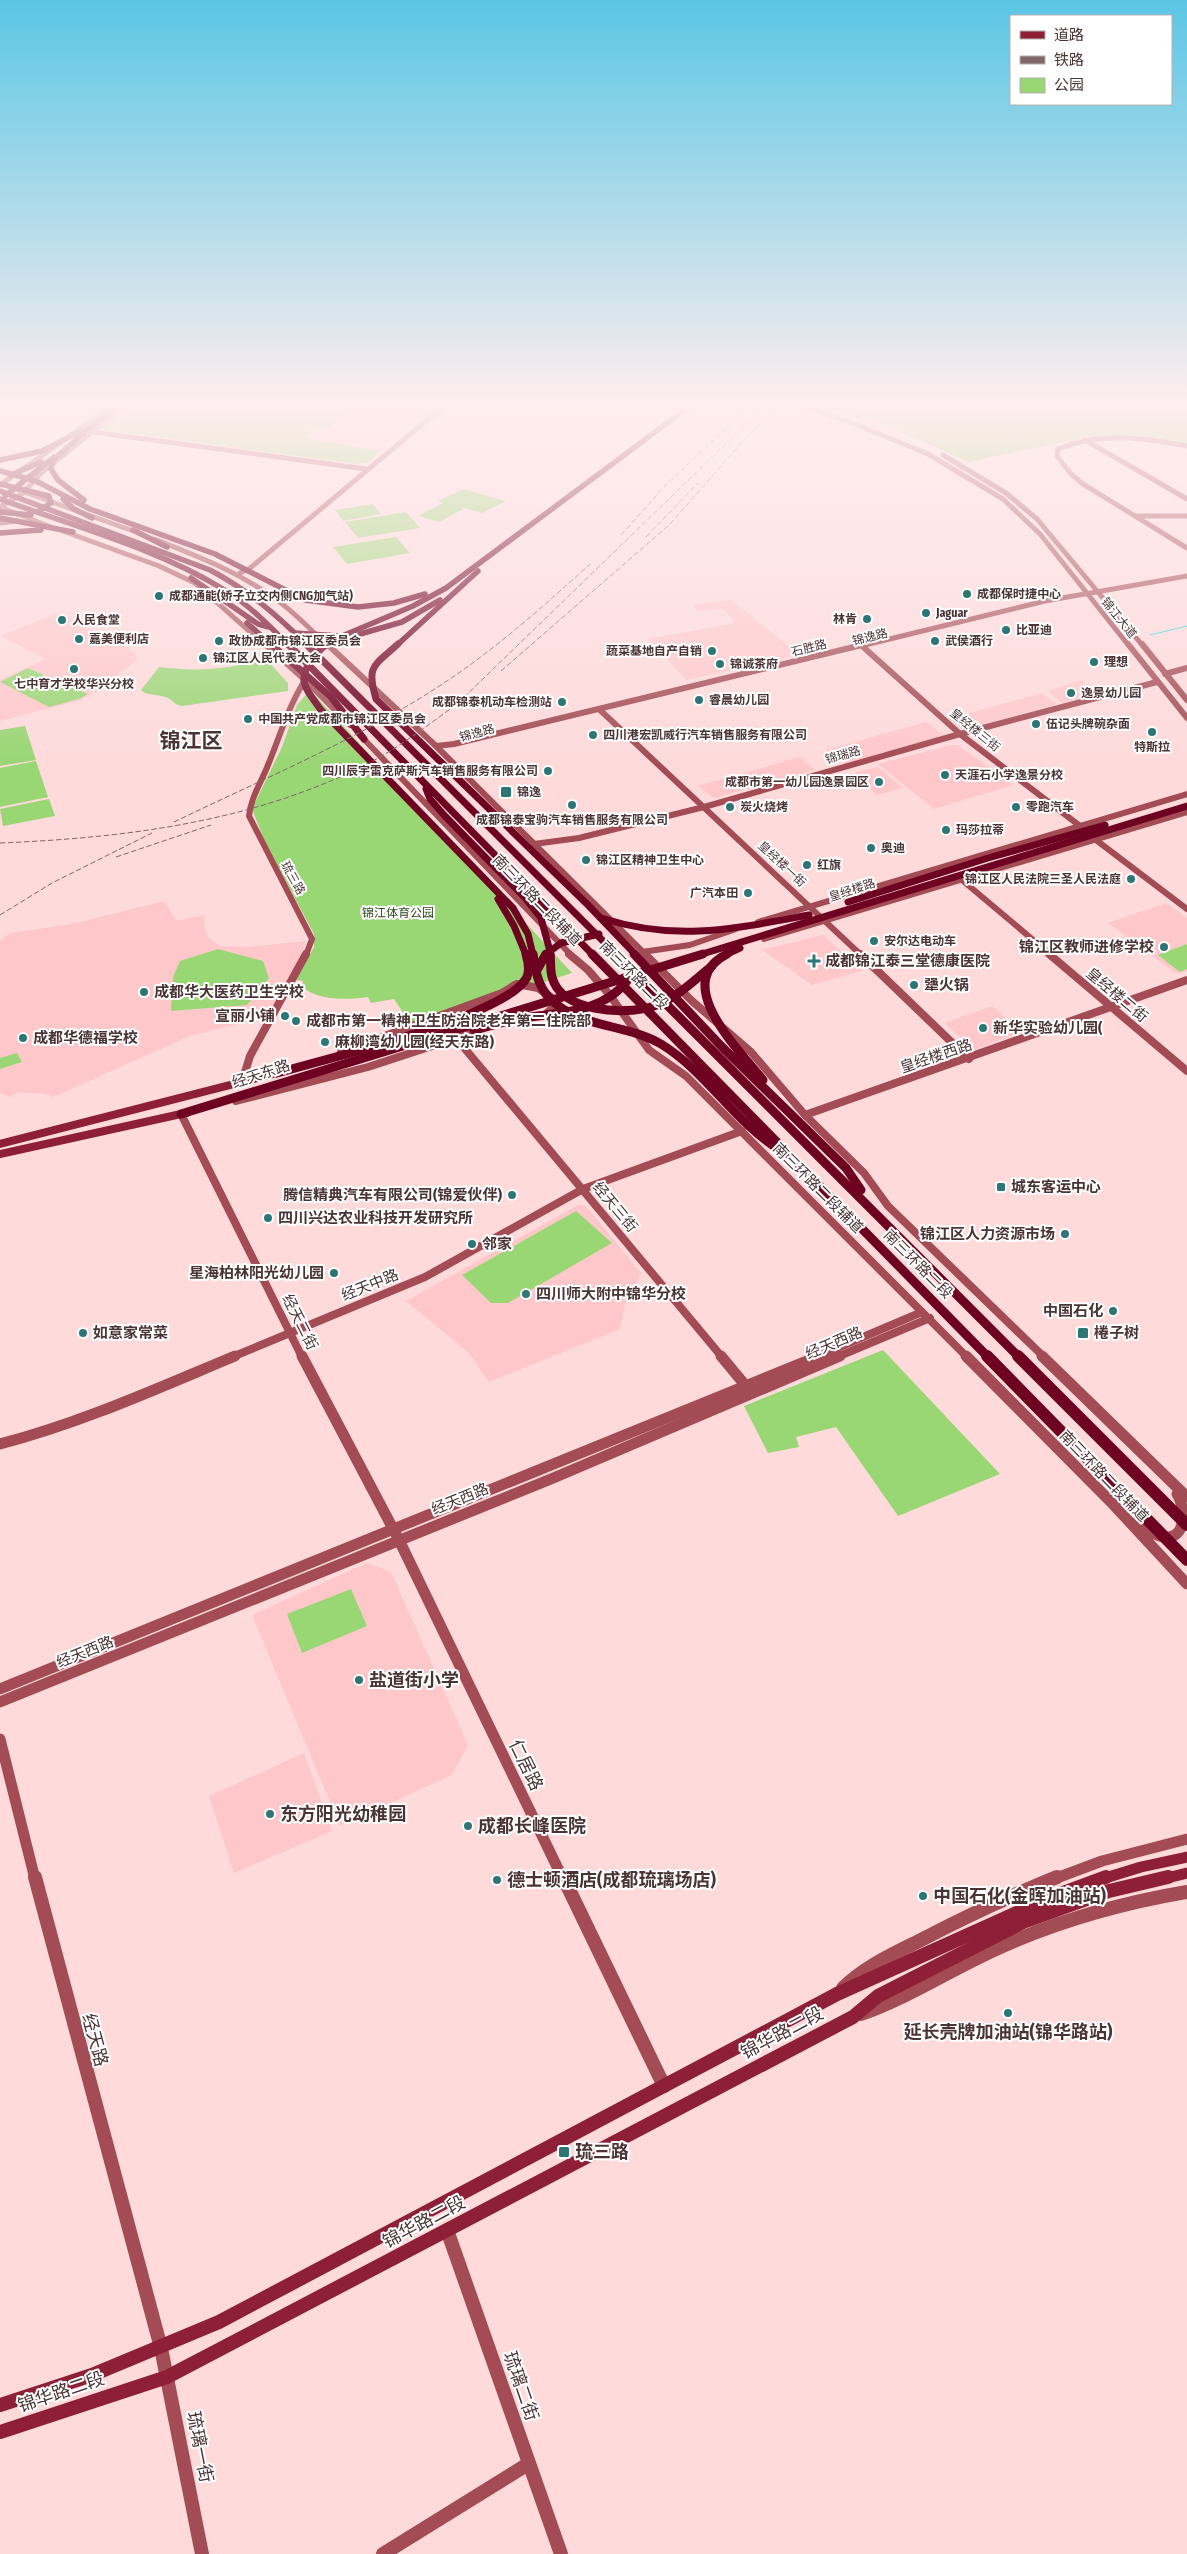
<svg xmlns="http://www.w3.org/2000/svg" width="1187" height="2554" font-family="'Fira Sans Condensed','Noto Sans SC',sans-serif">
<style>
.built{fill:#fec8cb}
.green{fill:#99d674}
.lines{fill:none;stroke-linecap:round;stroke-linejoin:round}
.stream{stroke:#26e1e1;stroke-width:1}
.secondary-far4{stroke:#a34c55;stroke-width:5}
.secondary-far3{stroke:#a34c55;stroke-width:6}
.secondary-far2{stroke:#a34c55;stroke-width:8}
.secondary-far1{stroke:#a34c55;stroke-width:11}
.secondary{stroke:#a34c55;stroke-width:14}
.primary-far2{stroke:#8d2036;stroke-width:8}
.primary-far1{stroke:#8d2036;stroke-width:11}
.primary{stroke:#8d2036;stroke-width:14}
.highway-far3{stroke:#6e0221;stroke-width:5.5}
.highway-far2{stroke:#6e0221;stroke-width:7}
.highway-far1{stroke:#6e0221;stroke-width:9}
.highway{stroke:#6e0221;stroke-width:12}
.rail{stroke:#826769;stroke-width:1;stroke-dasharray:5.5 2.5;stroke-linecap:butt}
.poi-dot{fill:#2c7675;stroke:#fff;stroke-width:2}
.labels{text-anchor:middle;stroke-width:4;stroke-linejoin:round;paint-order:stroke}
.far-poi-label{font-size:12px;font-weight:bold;fill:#4b3436;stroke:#fff;text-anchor:start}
.far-street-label{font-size:12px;fill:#4b3436;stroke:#fff}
.far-park-label{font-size:12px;fill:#2e4a1c;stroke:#fff}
.street-label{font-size:15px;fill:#4b3436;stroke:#fff}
.poi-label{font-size:15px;font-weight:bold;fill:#4b3436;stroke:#fff;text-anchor:start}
.near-poi-label{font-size:18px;font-weight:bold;fill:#4b3436;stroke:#fff;text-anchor:start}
.near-street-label{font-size:18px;fill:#4b3436;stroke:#fff}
.far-town-label{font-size:21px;font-weight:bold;fill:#4b3436;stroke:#fff}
</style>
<rect width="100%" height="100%" fill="#fedadb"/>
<!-- built -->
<g class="built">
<polygon points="325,406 433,406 381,451 305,438 311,430 347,408"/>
<polygon points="731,600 800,655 686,680 648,639 735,623 723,609 698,611 693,605"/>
<polygon points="58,613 135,652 137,660 97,691 81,700 0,721 0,679 46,659 1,636"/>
<polygon points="1082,680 1093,694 1062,703 1047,691"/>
<polygon points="1042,693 1057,704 963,730 948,719"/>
<polygon points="926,722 945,736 845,764 826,750"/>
<polygon points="951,745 958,745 1013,785 934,809 878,764"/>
<polygon points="800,757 815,770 714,798 698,786"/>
<polygon points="878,767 903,788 877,795 854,776 856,772"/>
<polygon points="164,901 177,921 204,915 205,930 209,938 220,946 249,947 305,941 305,946 273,1012 264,1017 190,1036 53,1097 46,1094 18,1092 10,1097 0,1093 0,941 10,933 72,924"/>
<polygon points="1167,903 1187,918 1187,971 1177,974 1108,923"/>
<polygon points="823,935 862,971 812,985 762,950"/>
<polygon points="992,1006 1022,1032 974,1050 945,1023"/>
<polygon points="578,1205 586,1206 641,1273 635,1288 627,1296 620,1329 489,1382 469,1353 406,1301"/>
<polygon points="367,1563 391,1572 468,1745 452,1775 340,1826 252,1615"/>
<polygon points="304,1753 332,1831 234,1873 209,1796"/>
</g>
<!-- green -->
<g class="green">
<polygon points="128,406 325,406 348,408 328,430 311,430 306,438 381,451 369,462 356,464 105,430 101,428"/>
<polygon points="827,406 1187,406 1187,444 1137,435 1087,437 969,462 890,427"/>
<polygon points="463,489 506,501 482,513 460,507 464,509 439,522 418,516 443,503 438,501"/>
<polygon points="373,504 381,514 343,521 335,510"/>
<polygon points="406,512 420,528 358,538 345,522"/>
<polygon points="396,537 410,553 347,564 333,547"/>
<path d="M 266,659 L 288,683 L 288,691 L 182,706 C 174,705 174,701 168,698 C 160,694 146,696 141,690 L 159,667 C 199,672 227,669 266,659 Z"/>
<polygon points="28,668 88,694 79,699 49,707 0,682"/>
<path d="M 310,690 L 572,973 L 475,1005 L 410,1023 L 394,999 L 371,1003 L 368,997 C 350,1000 317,1001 303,987 L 303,981 L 296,980 L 314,947 L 314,934 L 265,842 L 252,809 L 282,747 L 297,705 Z"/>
<polygon points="25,726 36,760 0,766 0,730"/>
<polygon points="36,761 48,797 0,807 0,768"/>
<polygon points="49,799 55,816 3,826 0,809"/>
<polygon points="1187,944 1187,969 1180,972 1158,955"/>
<polygon points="218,949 263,961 269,978 247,1005 171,1011 173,977 180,961"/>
<polygon points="17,1053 22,1062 0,1069 0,1058"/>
<polygon points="576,1211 612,1243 508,1303 491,1303 462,1275"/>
<polygon points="883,1350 1000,1474 898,1516 836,1427 796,1437 799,1447 768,1453 744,1406"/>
<polygon points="351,1589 367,1626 302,1653 287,1614"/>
</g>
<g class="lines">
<!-- stream -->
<polyline class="stream" points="1150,635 1187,626"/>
<!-- secondary-far4 -->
<g class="secondary-far4">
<polyline points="801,406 855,424 928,454 1003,499 1040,534 1129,646"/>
<polyline points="93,432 366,469"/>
<polyline points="71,435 111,406"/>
<polyline points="1085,440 1187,499"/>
<path d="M 1187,446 C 1143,438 1101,431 1058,449 L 1057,456 L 1071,474 L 1083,484 L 1187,548"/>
<polyline points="943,455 1006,493 1037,519 1143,646"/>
<polyline points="0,485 60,443"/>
<polyline points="10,487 139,533"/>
<polyline points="2,506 23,493 41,473 124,406"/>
<polyline points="0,507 51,527"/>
<polyline points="1135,516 1187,516"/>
<polyline points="0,523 17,521"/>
<polyline points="63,531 159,566 195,583 266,646"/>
<path d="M 154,539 C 197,556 239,572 277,600 C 295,613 311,630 328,646"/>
<polyline points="240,573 249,569 444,406"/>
<polyline points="861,646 1045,601 1187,576"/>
</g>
<!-- secondary-far3 -->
<g class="secondary-far3">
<polyline points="265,644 305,680 350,725"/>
<polyline points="327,644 436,746 646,955"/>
<polyline points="1128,644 1187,718"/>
<polyline points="1142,644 1187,700"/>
<polyline points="861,645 960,734 1080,826"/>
<polyline points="1165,674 1187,668"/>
<path d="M 305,680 C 288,707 280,736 268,765 C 261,783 251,797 249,816 L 312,939 L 306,955"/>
<polyline points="599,709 861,955"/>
<polyline points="359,734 571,955"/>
<polyline points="436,746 454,744 866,644"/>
<polyline points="1096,840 1187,909"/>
<polyline points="534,844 579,838 704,807 960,734 1157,682"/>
<polyline points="962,880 1051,955"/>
<polyline points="758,922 1187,794"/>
<polyline points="764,939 1187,812"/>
<polyline points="642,952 690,945 736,929"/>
</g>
<!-- secondary-far2 -->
<g class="secondary-far2">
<polyline points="569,954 588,970 609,994 649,1050 686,1076 967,1357"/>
<polyline points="645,954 692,1001 751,1052 805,1115 864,1173 888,1206 1044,1357"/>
<polyline points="860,954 969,1059"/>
<polyline points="1049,954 1187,1071"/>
<polyline points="517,984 538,988 555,1000 553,1007 544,1016"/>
<polyline points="549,1016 583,1020"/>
<polyline points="456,1038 722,1357"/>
<polyline points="341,1052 502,993 515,985"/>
<polyline points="242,1082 250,1056 306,954"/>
<polyline points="236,1101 368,1067 481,1030"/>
<polyline points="187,1113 181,1114 302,1357"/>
<polyline points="805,1115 1187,980"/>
<polyline points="232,1357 425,1277 583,1189 742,1131"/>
<polyline points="816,1357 922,1312"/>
<polyline points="837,1357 930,1318"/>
</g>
<!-- secondary-far1 -->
<g class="secondary-far1">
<polyline points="302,1356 399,1540 563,1879"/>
<polyline points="721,1356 750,1391"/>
<polyline points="966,1356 1111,1502 1187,1584"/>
<polyline points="1042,1356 1187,1497"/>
<path d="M 0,1444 C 81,1423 158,1388 235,1356"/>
<path d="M 1136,1523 C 1145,1529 1157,1538 1169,1537 C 1187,1535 1185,1506 1177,1494"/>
<polyline points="0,1689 819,1356"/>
<polyline points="0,1702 551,1479 840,1356"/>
<polyline points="0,1739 35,1879"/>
<polyline points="1054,1879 1102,1861 1187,1839"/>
</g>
<!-- secondary -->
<g class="secondary">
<polyline points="35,1877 161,2348 202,2554"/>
<polyline points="563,1877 664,2086"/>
<path d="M 843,1988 C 866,1966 893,1954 921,1940 C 965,1917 1010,1896 1057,1877"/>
<path d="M 861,2014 C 909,1997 951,1969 998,1948 C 1058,1921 1122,1903 1187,1892"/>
<polyline points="447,2230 561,2554"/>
<polyline points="383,2554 528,2464"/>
</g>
<!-- primary-far2 -->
<g class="primary-far2">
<polyline points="0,1144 277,1073"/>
<polyline points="0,1154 181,1114"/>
</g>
<!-- primary-far1 -->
<g class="primary-far1">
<polyline points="1102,1879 1141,1867 1187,1857"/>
<polyline points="1163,1879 1187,1873"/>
</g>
<!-- primary -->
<g class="primary">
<polyline points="0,2405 92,2375 219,2322 837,1994 1052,1897 1106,1877"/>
<polyline points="0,2432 167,2377 853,2017 878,1996 1023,1922 1109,1891 1168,1877"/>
</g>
<!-- highway-far3 -->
<g class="highway-far3">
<polyline points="81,435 118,406"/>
<polyline points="0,460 42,451 81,431"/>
<polyline points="0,471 36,481 90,509 215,554 305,600 358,607 394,603 425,594"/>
<polyline points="11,475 41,462"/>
<polyline points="0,484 49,496 51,503 40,510"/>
<path d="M 0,491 L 210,570 C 248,590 277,615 308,646"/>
<polyline points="5,496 54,457"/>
<path d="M 0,499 C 73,526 156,548 223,589 C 248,604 269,625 289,646"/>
<polyline points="63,499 74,509 92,518"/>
<polyline points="84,500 58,480 51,469 53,460 85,432"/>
<polyline points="0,512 31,515"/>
<polyline points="0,518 73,532"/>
<polyline points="133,530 167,547"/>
<polyline points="0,533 41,530"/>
<polyline points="191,578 258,624 269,627"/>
<polyline points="247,623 273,646"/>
<polyline points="293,633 341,636"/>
<polyline points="360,634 402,622 440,600"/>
<polyline points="325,646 335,639 413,606 446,588 690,406"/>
<polyline points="396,646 478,571"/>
</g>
<!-- highway-far2 -->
<g class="highway-far2">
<polyline points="271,644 331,697 364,739"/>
<polyline points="288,644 593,955"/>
<polyline points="306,644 617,955"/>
<path d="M 327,644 C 321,648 317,653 313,658 C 295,681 307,690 321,710 L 513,908 L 528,934 L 533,955"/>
<path d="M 398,644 C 374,666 366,665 376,699 L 588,905 L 636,955"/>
<polyline points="426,789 430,799 444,815 526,899 541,918 551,955"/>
<polyline points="498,899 514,926 526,955"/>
<polyline points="848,902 988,858 1105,825"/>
<path d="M 601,918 C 677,942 733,929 809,915"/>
<polyline points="545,955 561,943 599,934"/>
<polyline points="699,955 1187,806"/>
<polyline points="725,955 740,948"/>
</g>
<!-- highway-far1 -->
<g class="highway-far1">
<path d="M 533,954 C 536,975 539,991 556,1004 C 586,1028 629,1025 661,1044 C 707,1072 734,1122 780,1150"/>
<path d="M 550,954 C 551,962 550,970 552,977 C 561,1012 624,1015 651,1007 C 675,1000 693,981 712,966"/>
<polyline points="592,954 988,1357"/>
<polyline points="616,954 1019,1357"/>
<polyline points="634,954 722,1047 846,1168 861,1190"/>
<path d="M 727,954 C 670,983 739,1050 763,1080"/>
<polyline points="537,970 546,954"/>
<path d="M 474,1030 C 491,1026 507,1020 524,1018 C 560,1012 602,1013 627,981"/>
<path d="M 383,1044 C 413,1034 514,1005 527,977 C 530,970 528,961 526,954"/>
<polyline points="277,1073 387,1043"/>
<polyline points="181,1114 703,954"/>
</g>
<!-- highway -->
<g class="highway">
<polyline points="987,1356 1187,1560"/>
<polyline points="1018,1356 1187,1525"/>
</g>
<!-- rail -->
<g class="rail">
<polyline points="733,452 777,406"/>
<polyline points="621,535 665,486 750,406"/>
<polyline points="646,537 698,483"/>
<polyline points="501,671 669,525 737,448"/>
<path d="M 174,822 C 267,777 364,737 450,679 C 500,645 545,605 590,564"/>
<path d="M 0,843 C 122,838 244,823 355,770 C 392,753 424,728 457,704 L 765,406"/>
<polyline points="116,857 211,825"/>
<polyline points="0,915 52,883 152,833"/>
</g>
</g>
<!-- sky -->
<linearGradient id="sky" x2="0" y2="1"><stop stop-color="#5ac6e5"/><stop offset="0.53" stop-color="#ffeeef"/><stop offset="1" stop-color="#ffeeef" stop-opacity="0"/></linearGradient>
<rect width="1187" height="764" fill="url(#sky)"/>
<!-- markers -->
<g class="poi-dot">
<circle cx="967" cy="594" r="5"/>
<circle cx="159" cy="596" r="5"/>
<circle cx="926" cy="613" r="5"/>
<circle cx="867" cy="619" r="5"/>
<circle cx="62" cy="620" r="5"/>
<circle cx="1006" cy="630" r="5"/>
<circle cx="79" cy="639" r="5"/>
<circle cx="219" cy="641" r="5"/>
<circle cx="935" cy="641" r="5"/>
<circle cx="712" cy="651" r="5"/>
<circle cx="203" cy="658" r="5"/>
<circle cx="1094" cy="662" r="5"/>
<circle cx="720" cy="664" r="5"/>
<circle cx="74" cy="669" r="5"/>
<circle cx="1071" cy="693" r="5"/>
<circle cx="699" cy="700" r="5"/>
<circle cx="562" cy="702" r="5"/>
<circle cx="248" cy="719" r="5"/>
<circle cx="1036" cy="724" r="5"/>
<circle cx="1152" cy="732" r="5"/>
<circle cx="593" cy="735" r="5"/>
<circle cx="548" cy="771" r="5"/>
<circle cx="945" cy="775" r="5"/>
<circle cx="879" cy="782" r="5"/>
<rect x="500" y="786" width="12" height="12" rx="2.5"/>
<circle cx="572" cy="805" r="5"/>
<circle cx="730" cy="807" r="5"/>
<circle cx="1016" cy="807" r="5"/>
<circle cx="946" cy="830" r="5"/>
<circle cx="871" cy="848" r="5"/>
<circle cx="586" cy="860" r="5"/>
<circle cx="807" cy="865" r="5"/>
<circle cx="1131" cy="879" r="5"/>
<circle cx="748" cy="893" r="5"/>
<circle cx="874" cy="941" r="5"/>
<circle cx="1164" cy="947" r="5"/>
<path d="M811.5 953.5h5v5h5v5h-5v5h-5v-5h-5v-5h5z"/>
<circle cx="914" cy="985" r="5"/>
<circle cx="144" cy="992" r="5"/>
<circle cx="285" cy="1016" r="5"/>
<circle cx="296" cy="1021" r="5"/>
<circle cx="983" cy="1028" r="5"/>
<circle cx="23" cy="1038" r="5"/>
<circle cx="325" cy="1042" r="5"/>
<rect x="996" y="1182" width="10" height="10" rx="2.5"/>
<circle cx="512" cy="1195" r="5"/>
<circle cx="268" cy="1218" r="5"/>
<circle cx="1065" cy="1234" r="5"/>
<circle cx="472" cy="1244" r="5"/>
<circle cx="334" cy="1273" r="5"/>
<circle cx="526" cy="1294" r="5"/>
<circle cx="1113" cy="1311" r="5"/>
<circle cx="83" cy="1333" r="5"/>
<rect x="1077" y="1327" width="12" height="12" rx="2.5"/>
<circle cx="359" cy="1680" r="5"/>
<circle cx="270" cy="1814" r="5"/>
<circle cx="468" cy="1826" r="5"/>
<circle cx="497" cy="1880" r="5"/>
<circle cx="923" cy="1896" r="5"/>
<circle cx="1008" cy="2013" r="5"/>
<rect x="558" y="2146" width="12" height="12" rx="2.5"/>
</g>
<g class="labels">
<!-- far-poi labels -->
<g class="far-poi-label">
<text x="977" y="598">成都保时捷中心</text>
<text x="169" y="600">成都通能(娇子立交内侧CNG加气站)</text>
<text x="936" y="617">Jaguar</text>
<text x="857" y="623" text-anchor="end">林肯</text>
<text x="72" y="624">人民食堂</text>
<text x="1016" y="634">比亚迪</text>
<text x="89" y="643">嘉美便利店</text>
<text x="229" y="645">政协成都市锦江区委员会</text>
<text x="945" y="645">武侯酒行</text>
<text x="702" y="655" text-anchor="end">蔬菜基地自产自销</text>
<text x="213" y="662">锦江区人民代表大会</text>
<text x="1104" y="666">理想</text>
<text x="730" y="668">锦诚茶府</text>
<text x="74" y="688" text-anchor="middle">七中育才学校华兴分校</text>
<text x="1081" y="697">逸景幼儿园</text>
<text x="709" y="704">睿晨幼儿园</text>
<text x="552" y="706" text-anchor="end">成都锦泰机动车检测站</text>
<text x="258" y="723">中国共产党成都市锦江区委员会</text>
<text x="1046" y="728">伍记头牌碗杂面</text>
<text x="603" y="739">四川港宏凯威行汽车销售服务有限公司</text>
<text x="1152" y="751" text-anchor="middle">特斯拉</text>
<text x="538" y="775" text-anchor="end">四川辰宇雷克萨斯汽车销售服务有限公司</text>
<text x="955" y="779">天涯石小学逸景分校</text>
<text x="869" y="786" text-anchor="end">成都市第一幼儿园逸景园区</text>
<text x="517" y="796">锦逸</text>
<text x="740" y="811">炭火烧烤</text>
<text x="1026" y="811">零跑汽车</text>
<text x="572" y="824" text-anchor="middle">成都锦泰宝驹汽车销售服务有限公司</text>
<text x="956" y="834">玛莎拉蒂</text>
<text x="881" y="852">奥迪</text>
<text x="596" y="864">锦江区精神卫生中心</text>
<text x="817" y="869">红旗</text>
<text x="1121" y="883" text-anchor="end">锦江区人民法院三圣人民法庭</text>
<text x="738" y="897" text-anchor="end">广汽本田</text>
<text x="884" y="945">安尔达电动车</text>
</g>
<!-- far-street labels -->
<g class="far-street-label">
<text transform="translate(1119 618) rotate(51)" y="4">锦江大道</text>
<text transform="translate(870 637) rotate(-14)" y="4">锦逸路</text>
<text transform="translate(809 648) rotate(-14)" y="4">石胜路</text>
<text transform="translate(975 730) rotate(39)" y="4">皇经楼三街</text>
<text transform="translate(477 733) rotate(-15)" y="4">锦逸路</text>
<text transform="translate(843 755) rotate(-16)" y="4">锦瑞路</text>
<text transform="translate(782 864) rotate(43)" y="4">皇经楼一街</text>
<text transform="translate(293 878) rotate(61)" y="4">琉三路</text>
<text transform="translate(852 890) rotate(-18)" y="4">皇经楼路</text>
</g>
<!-- far-park labels -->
<g class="far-park-label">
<text x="398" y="917">锦江体育公园</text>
</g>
<!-- street labels -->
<g class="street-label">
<text transform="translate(537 900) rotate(46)" y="5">南三环路二段辅道</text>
<text transform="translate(634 975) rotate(45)" y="5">南三环路二段</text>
<text transform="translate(1117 995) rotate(40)" y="5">皇经楼二街</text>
<text transform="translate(936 1056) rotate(-19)" y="5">皇经楼西路</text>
<text transform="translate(261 1074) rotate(-18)" y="5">经天东路</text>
<text transform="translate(818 1188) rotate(45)" y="5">南三环路二段辅道</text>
<text transform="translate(615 1207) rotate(50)" y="5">经天三街</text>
<text transform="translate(918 1264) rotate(45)" y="5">南三环路二段</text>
<text transform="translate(370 1285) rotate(-22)" y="5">经天中路</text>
<text transform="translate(300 1322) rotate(63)" y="5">经天二街</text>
<text transform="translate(834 1343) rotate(-23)" y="5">经天西路</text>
<text transform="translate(1104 1476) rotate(46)" y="5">南三环路二段辅道</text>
<text transform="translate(460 1499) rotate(-22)" y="5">经天西路</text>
<text transform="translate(85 1652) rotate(-22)" y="5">经天西路</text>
</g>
<!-- poi labels -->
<g class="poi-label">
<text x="1154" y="952" text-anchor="end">锦江区教师进修学校</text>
<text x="825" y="966">成都锦江泰三堂德康医院</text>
<text x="924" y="990">犟火锅</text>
<text x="154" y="997">成都华大医药卫生学校</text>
<text x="275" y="1021" text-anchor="end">宣丽小铺</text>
<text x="306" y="1026">成都市第一精神卫生防治院老年第二住院部</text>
<text x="993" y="1033">新华实验幼儿园(</text>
<text x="33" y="1043">成都华德福学校</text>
<text x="335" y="1047">麻柳湾幼儿园(经天东路)</text>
<text x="1011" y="1192">城东客运中心</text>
<text x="502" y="1200" text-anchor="end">腾信精典汽车有限公司(锦爱伙伴)</text>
<text x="278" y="1223">四川兴达农业科技开发研究所</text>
<text x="1055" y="1239" text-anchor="end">锦江区人力资源市场</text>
<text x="482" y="1249">邻家</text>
<text x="324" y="1278" text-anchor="end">星海柏林阳光幼儿园</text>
<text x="536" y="1299">四川师大附中锦华分校</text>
<text x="1103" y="1316" text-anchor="end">中国石化</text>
<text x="93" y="1338">如意家常菜</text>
<text x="1094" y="1338">棬子树</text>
</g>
<!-- near-poi labels -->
<g class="near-poi-label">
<text x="369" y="1686">盐道街小学</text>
<text x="280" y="1820">东方阳光幼稚园</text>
<text x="478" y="1832">成都长峰医院</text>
<text x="507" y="1886">德士顿酒店(成都琉璃场店)</text>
<text x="933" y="1902">中国石化(金晖加油站)</text>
<text x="1008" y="2038" text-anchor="middle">延长壳牌加油站(锦华路站)</text>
<text x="575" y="2158">琉三路</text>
</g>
<!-- near-street labels -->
<g class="near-street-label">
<text transform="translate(526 1765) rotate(64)" y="6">仁居路</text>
<text transform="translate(782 2033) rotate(-28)" y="6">锦华路二段</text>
<text transform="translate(95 2040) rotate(75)" y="6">经天路</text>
<text transform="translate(424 2222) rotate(-28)" y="6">锦华路二段</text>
<text transform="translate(521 2386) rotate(71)" y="6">琉璃二街</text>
<text transform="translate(61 2392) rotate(-19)" y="6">锦华路二段</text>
<text transform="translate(200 2447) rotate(79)" y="6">琉璃一街</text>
</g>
<!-- far-town labels -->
<g class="far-town-label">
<text x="191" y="748">锦江区</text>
</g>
</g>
<!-- legend -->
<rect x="1010" y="15" width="162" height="90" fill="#ffffff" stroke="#b7aeaf"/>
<rect x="1020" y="31" width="25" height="8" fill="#8d2036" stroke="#b7aeaf"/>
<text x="1054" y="40" font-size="15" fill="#4b3436">道路</text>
<rect x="1020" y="56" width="25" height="8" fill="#826769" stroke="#b7aeaf"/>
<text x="1054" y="65" font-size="15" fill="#4b3436">铁路</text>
<rect x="1020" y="78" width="25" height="15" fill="#99d674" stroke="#b7aeaf"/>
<text x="1054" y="90" font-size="15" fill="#4b3436">公园</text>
</svg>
